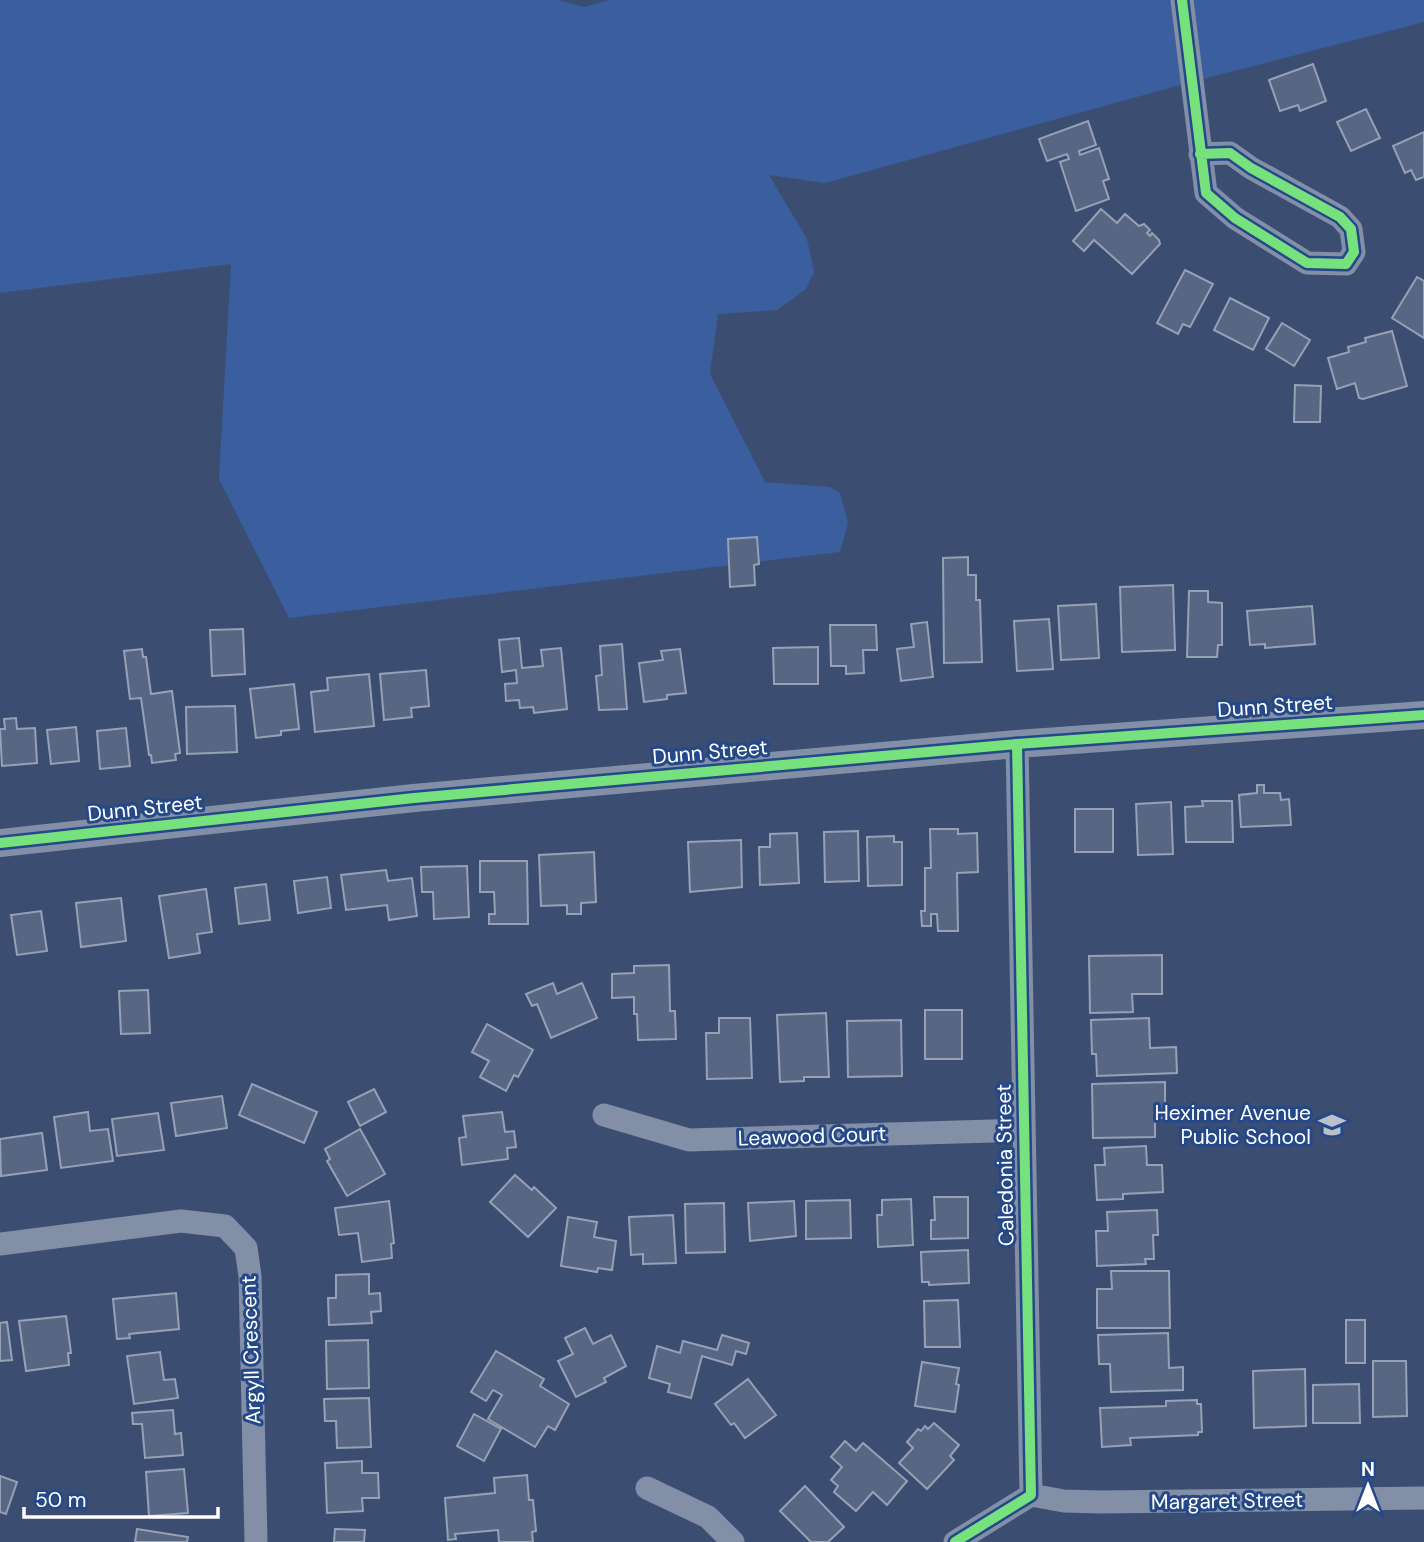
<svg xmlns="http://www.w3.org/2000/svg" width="1424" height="1542" font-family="'DM Sans',sans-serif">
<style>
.green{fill:#3a5e9e}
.building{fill:#576682;stroke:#96a1b5;stroke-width:2}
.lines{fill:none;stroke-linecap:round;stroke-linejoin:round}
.minor{stroke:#828fa7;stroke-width:23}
.tertiary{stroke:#828fa7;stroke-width:28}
.cycleway-casing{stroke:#254888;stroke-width:15}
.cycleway{stroke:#77e17e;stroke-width:10}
.labels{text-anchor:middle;stroke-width:6;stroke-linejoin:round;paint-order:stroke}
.street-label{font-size:21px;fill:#fff;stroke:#254888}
.poi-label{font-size:21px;fill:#fff;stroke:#254888;text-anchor:end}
</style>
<rect width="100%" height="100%" fill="#3b4e72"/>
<!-- green -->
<polygon class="green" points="0,0 558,0 584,7 609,0 1424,0 1424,22 1195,81 825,183 769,175 807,239 814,272 806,289 777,310 718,314 710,374 765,482 830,487 840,493 848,523 840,552 289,618 219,479 231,264 0,293"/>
<!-- building -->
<g class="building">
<polygon points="1313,64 1326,101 1300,111 1298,105 1280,111 1269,80"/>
<polygon points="1366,109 1380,138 1351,151 1337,122"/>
<polygon points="1088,121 1096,145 1079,151 1080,155 1099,148 1109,179 1103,181 1109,199 1076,211 1060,162 1069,159 1067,154 1047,161 1039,139"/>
<polygon points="1424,132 1424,177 1416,180 1411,170 1405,173 1393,146"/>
<polygon points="1101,209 1117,223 1125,214 1139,226 1144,224 1150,230 1147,233 1150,236 1152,233 1159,240 1160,244 1132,274 1094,240 1084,251 1073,241"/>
<polygon points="1185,270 1213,284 1190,327 1183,324 1178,334 1157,323"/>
<polygon points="1417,277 1424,281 1424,338 1392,318"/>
<polygon points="1230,298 1269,318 1253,350 1214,330"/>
<polygon points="1282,323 1310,340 1294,366 1266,349"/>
<polygon points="1392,331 1407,386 1363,399 1359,398 1355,383 1337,389 1328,358 1349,352 1348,347 1366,342 1365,338"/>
<polygon points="1295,385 1321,386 1320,422 1294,422"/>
<polygon points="757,537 759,564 754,565 755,585 730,587 728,539"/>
<polygon points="968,557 968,575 976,575 976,600 980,600 982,662 944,663 943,558"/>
<polygon points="1173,585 1175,650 1122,652 1120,587"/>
<polygon points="1189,591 1208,591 1208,602 1222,603 1222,645 1218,645 1217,657 1187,657"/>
<polygon points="1096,604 1099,658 1061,660 1058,606"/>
<polygon points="1312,606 1315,644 1265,648 1265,644 1250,645 1247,611"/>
<polygon points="1049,619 1053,669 1017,671 1014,621"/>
<polygon points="927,622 933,677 901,681 897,649 914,647 911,624"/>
<polygon points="830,625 876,625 877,650 863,650 864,673 846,674 846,666 831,666"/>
<polygon points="243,629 245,674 212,676 210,630"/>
<polygon points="519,638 522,668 543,666 541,650 561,648 567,709 534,713 533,707 520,708 519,700 506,701 505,684 517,683 516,670 502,672 499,640"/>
<polygon points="622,644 627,709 599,710 596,676 602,675 600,646"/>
<polygon points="818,647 818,684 774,684 773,648"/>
<polygon points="142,649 143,657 146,657 151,694 172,691 180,753 175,754 176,760 152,763 151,755 149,755 141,698 130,699 124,651"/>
<polygon points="680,649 686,693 667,695 667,699 644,702 639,663 663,660 661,651"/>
<polygon points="426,670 429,706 411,708 412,717 384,720 380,674"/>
<polygon points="369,674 374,726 315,732 311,692 328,690 327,678"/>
<polygon points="294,684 299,729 281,731 281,735 256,738 250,689"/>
<polygon points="235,706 237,752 187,754 186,707"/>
<polygon points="16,718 17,729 35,728 37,763 2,766 0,729 5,729 4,719"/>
<polygon points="76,727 79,761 51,764 47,730"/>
<polygon points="126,728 130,766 100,769 97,731"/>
<polygon points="1257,785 1264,785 1264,793 1280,793 1281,800 1289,799 1291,825 1241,827 1239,795 1257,793"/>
<polygon points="1202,801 1232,801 1233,842 1186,842 1185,807 1203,806"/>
<polygon points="1171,802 1173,854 1138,855 1136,804"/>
<rect x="1075" y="809" width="38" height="43"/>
<polygon points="930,829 958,829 958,834 977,833 978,872 957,873 958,931 938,931 937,914 931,914 931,926 922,926 921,911 925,911 925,868 931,868"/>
<polygon points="858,831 859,881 825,882 824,832"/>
<polygon points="797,833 799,883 760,885 759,847 770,847 770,834"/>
<polygon points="894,836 894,842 902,842 902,885 868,886 867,837"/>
<polygon points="741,840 742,887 690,892 688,842"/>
<polygon points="594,852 596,902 581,903 581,914 567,914 567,905 541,906 539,855"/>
<polygon points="480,861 527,861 528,924 489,924 489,914 495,914 494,892 480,892"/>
<polygon points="467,866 469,917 434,919 433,892 422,892 421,867"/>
<polygon points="386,870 388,881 412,878 417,916 389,920 387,905 346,910 341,875"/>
<polygon points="327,877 331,908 298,913 294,881"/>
<polygon points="266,884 270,920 239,924 235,888"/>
<polygon points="206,889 212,932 197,934 200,953 169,958 159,896"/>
<polygon points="121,898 126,941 81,947 76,903"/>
<polygon points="41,911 47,951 17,955 11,915"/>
<polygon points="1162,955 1162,994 1132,994 1133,1012 1090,1013 1089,956"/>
<polygon points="669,965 670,1011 675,1011 676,1039 638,1040 637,1014 634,1014 634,997 612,998 612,974 634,973 634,966"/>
<polygon points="553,983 557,994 582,983 597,1018 551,1038 537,1004 532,1006 526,994"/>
<polygon points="148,990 150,1033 121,1034 119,991"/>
<rect x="925" y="1010" width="37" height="49"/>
<polygon points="826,1013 829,1077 804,1077 804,1081 780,1082 777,1015"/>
<polygon points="719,1018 750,1018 752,1078 707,1079 706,1033 719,1033"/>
<polygon points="1149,1018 1150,1048 1176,1047 1177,1073 1097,1076 1096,1054 1092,1054 1091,1020"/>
<polygon points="901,1020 902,1076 848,1077 847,1021"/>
<polygon points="487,1024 533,1050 518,1077 514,1075 506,1091 480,1077 489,1061 472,1052"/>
<polygon points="1165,1082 1165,1118 1155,1118 1155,1137 1093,1138 1092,1084"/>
<polygon points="252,1084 317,1112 304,1143 239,1115"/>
<polygon points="374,1089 386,1112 360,1126 348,1102"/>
<polygon points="222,1096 227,1128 176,1136 171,1103"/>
<polygon points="88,1112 90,1131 108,1129 113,1161 61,1168 54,1117"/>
<polygon points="502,1112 505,1132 514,1131 516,1147 507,1148 508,1159 462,1165 459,1138 466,1137 463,1116"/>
<polygon points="158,1113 164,1150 117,1156 112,1119"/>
<polygon points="360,1129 385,1174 347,1196 327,1161 330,1159 325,1149"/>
<polygon points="42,1133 47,1170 1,1176 0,1139"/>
<polygon points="1146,1146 1147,1165 1162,1165 1163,1192 1123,1194 1123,1199 1097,1200 1095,1165 1105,1165 1104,1148"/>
<polygon points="515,1175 532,1190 534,1187 556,1208 528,1237 490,1202"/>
<polygon points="934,1197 968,1197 968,1238 931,1239 931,1220 935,1220"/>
<polygon points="911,1199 913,1245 878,1247 877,1215 882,1215 882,1200"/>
<polygon points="850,1200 851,1238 806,1239 806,1201"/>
<polygon points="389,1201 394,1243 391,1244 392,1258 362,1262 358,1233 339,1235 335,1208"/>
<polygon points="794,1201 796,1236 750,1241 748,1203"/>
<polygon points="724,1203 725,1252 686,1253 685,1204"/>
<polygon points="1157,1210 1158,1235 1153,1235 1154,1259 1145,1259 1146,1264 1097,1266 1096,1231 1108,1231 1107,1212"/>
<polygon points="673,1215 676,1263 643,1264 643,1254 631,1255 629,1217"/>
<polygon points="568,1217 597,1222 594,1237 616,1241 612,1270 598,1268 597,1272 561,1266"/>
<polygon points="968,1250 969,1283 929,1285 929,1282 922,1282 921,1252"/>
<polygon points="1111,1271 1169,1271 1170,1328 1097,1328 1097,1289 1112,1289"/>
<polygon points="369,1274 369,1294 380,1293 381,1311 371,1312 372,1323 329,1325 328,1298 336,1298 336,1275"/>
<polygon points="176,1293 179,1329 129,1334 130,1338 117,1339 113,1299"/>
<polygon points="958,1300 960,1347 925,1347 924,1301"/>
<polygon points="66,1316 71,1353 68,1353 69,1365 26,1371 19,1321"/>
<rect x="1346" y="1320" width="19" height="43"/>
<polygon points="7,1322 12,1360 0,1361 0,1323"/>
<polygon points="585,1328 593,1344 611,1335 626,1366 604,1378 606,1382 576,1397 558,1361 573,1354 565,1338"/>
<polygon points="1168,1333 1169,1368 1183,1367 1183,1390 1111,1392 1110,1364 1099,1364 1098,1335"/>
<polygon points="722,1335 749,1343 746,1354 736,1351 732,1365 702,1356 691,1398 668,1392 670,1384 649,1378 657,1346 680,1353 683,1341 717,1350"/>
<polygon points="368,1340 369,1388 327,1389 326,1341"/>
<polygon points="496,1351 544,1379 540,1386 569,1404 555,1430 548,1426 535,1447 488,1419 502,1395 493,1390 486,1401 471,1392"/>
<polygon points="160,1352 164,1380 175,1379 178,1398 134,1404 127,1356"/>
<polygon points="1373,1361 1406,1361 1407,1416 1373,1417"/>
<polygon points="922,1362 959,1368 956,1384 959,1385 955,1412 915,1406"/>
<polygon points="1305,1369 1306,1426 1254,1428 1253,1371"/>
<polygon points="748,1379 776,1415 745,1438 734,1423 731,1425 715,1404"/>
<polygon points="1359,1384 1360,1423 1313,1423 1313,1385"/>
<polygon points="369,1398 371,1447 337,1448 336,1421 325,1421 324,1399"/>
<polygon points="1197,1400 1197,1404 1201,1404 1202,1432 1198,1432 1198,1435 1130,1438 1131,1445 1102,1447 1100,1408 1166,1406 1166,1401"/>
<polygon points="173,1410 175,1434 181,1433 183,1455 145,1458 142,1424 133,1424 132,1413"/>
<polygon points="474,1414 501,1429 484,1461 457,1446"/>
<polygon points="934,1423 959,1445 950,1456 954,1460 927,1489 899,1463 913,1448 907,1442 918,1429 921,1431 925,1426 928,1429"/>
<polygon points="845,1441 856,1451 863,1443 907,1481 887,1505 873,1492 856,1511 834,1492 838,1486 831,1480 842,1467 831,1457"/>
<polygon points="362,1461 362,1473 378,1473 379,1498 362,1498 363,1511 327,1513 325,1463"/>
<polygon points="184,1469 188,1513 149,1516 146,1472"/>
<polygon points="527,1475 529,1500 533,1500 536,1531 532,1532 533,1542 499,1542 498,1530 455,1534 456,1539 448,1540 445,1498 495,1493 494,1478"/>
<polygon points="0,1476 17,1482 6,1514 0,1512"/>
<polygon points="805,1486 844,1527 828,1542 811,1542 780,1511"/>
<polygon points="137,1529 188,1537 187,1542 135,1542"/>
<polygon points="335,1529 365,1530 364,1542 334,1542"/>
</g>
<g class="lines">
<!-- minor -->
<g class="minor">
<polyline points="1182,0 1206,193 1235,218 1307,263 1346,264 1354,252 1351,229 1340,217 1251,168 1230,153 1200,154"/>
<polyline points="1017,744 1031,1495"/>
<polyline points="604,1115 689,1140 1023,1130"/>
<polyline points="0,1244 181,1221 225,1226 246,1248 250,1276 256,1542"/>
<polyline points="647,1488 708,1517 733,1542"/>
<polyline points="1031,1495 1064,1501 1101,1502 1424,1498"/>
<polyline points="955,1542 1031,1495"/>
</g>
<!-- tertiary -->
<polyline class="tertiary" points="0,843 414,798 1017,744 1424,715"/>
<defs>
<g id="cycleway">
<polyline points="1182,0 1206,193 1235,218 1307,263 1346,264 1354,252 1351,229 1340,217 1251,168 1230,153 1200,154"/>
<polyline points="0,843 414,798 1017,744 1424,715"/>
<polyline points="955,1542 1031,1495 1017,744"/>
</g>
</defs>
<!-- cycleway casing -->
<use href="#cycleway" class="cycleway-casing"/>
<!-- cycleway -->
<use href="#cycleway" class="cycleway"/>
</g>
<!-- icons -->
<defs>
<symbol id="school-bare" viewBox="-9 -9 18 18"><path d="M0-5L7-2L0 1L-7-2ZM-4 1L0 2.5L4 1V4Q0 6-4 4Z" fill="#bac1ce" stroke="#254888" stroke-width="2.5" paint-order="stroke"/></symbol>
</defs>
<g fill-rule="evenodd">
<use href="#school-bare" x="1313" y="1106" width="38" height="38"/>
</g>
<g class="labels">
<!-- street labels -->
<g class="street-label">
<text transform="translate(1275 706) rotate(-4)" y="7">Dunn Street</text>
<text transform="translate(710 752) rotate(-5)" y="7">Dunn Street</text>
<text transform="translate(145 808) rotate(-6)" y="7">Dunn Street</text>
<text transform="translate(812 1136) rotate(-2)" y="7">Leawood Court</text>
<text transform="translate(1005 1165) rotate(-91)" y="7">Caledonia Street</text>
<text transform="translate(251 1350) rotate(-92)" y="7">Argyll Crescent</text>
<text transform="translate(1227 1501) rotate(-1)" y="7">Margaret Street</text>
</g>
<!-- poi labels -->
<g class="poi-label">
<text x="1311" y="1120">Heximer Avenue<tspan x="1311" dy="24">Public School</tspan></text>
</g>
</g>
<!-- north arrow -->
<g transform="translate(1368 1486)" stroke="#254888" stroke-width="5" paint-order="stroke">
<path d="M0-5L12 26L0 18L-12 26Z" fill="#ffffff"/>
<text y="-10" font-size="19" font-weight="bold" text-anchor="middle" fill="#ffffff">N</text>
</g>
<!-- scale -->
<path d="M24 1507v10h194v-10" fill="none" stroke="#ffffff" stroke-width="3.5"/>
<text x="35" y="1507" font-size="21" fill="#ffffff" stroke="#254888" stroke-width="5" paint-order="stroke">50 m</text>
</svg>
